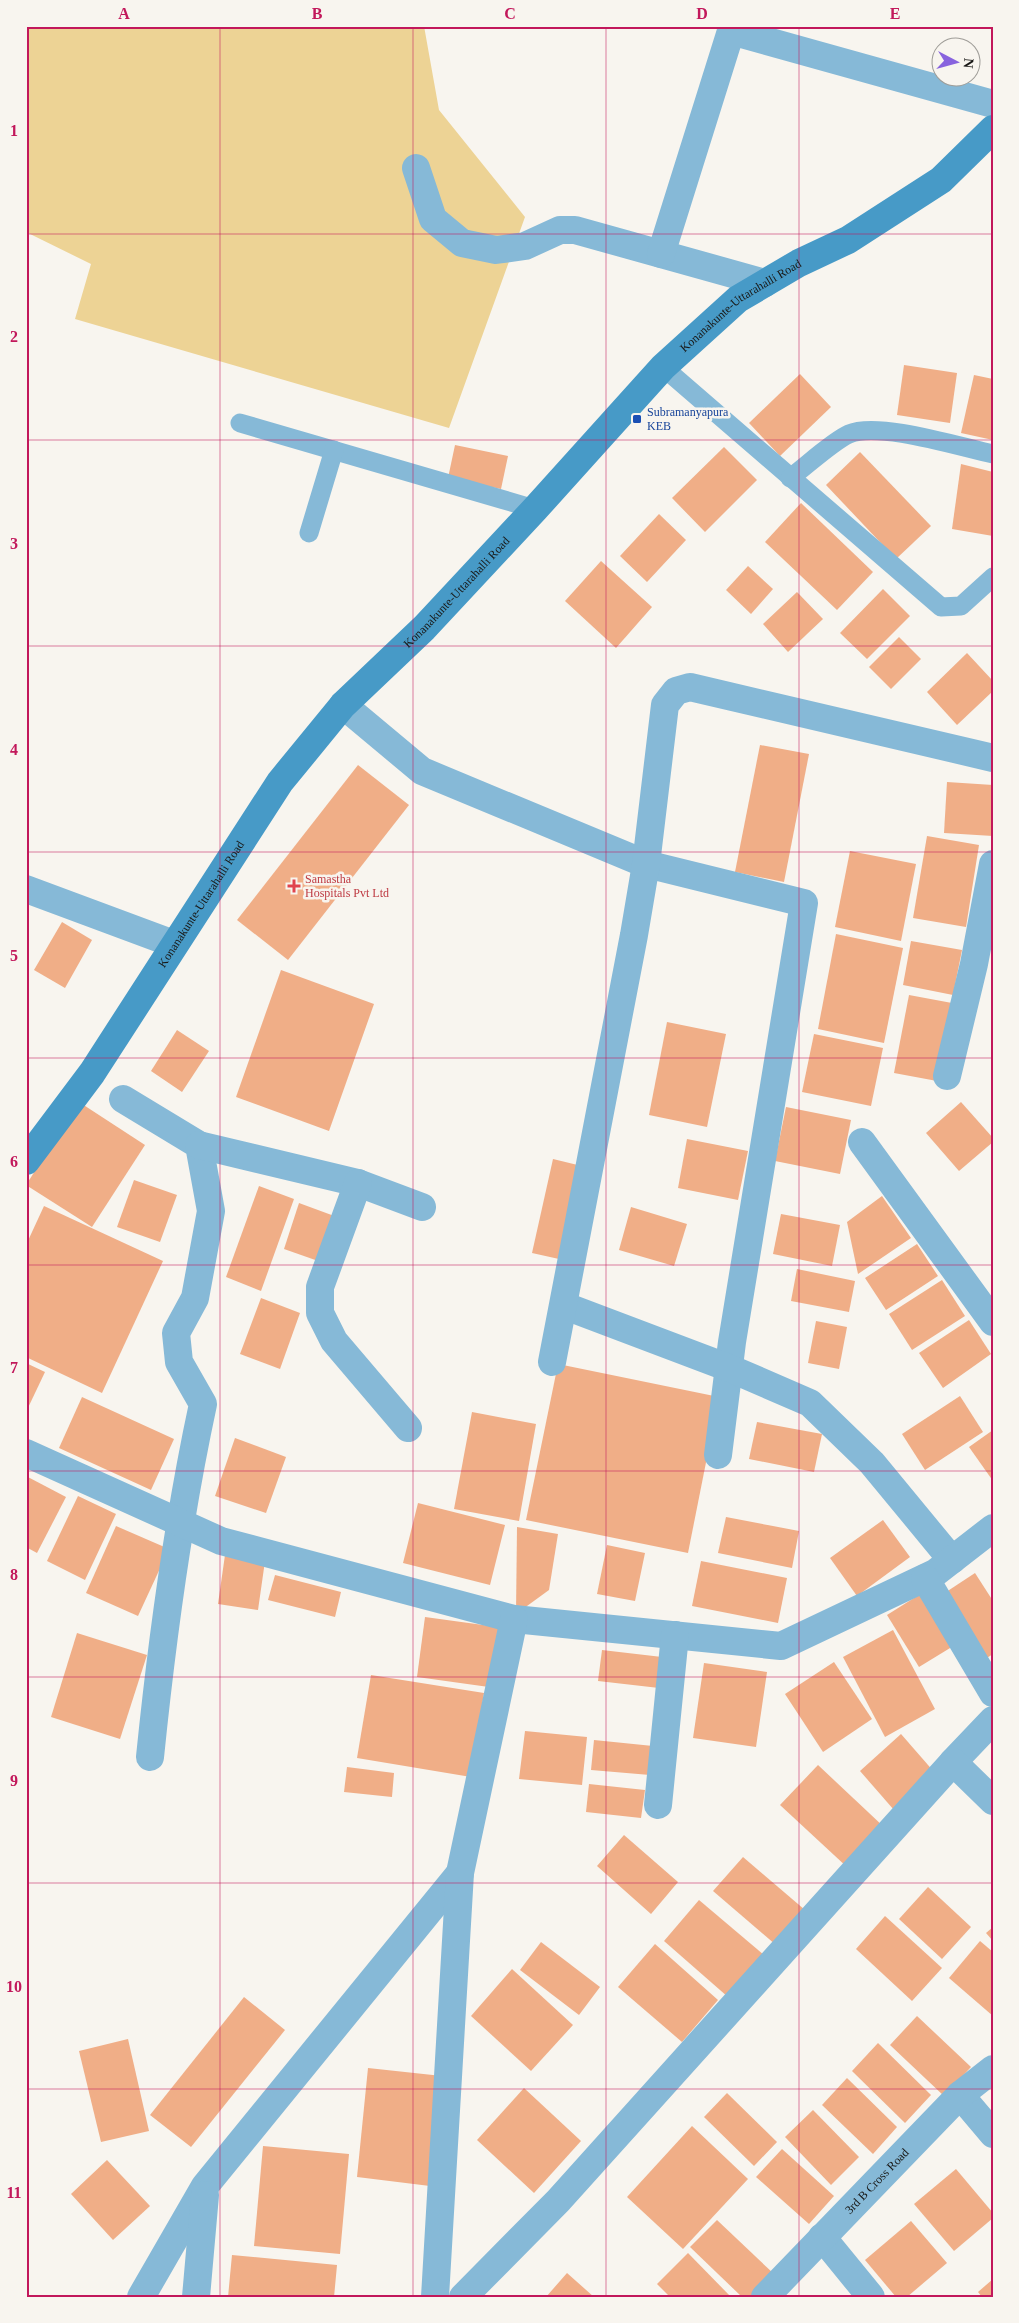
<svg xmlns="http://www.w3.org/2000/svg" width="1019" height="2323" font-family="'Times New Roman',serif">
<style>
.green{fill:#edd395}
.building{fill:#f0ae87}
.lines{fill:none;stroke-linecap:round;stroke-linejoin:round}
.lane{stroke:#86b9d7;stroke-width:19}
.street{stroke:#86b9d7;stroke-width:28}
.secondary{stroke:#479ac7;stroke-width:28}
.grid{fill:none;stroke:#c2185b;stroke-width:1;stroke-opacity:0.55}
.transit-dot{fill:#1a4fb4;stroke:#f8f5ef;stroke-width:2}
.health-dot{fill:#e0444e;stroke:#f8f5ef;stroke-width:2}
.labels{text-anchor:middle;stroke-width:5;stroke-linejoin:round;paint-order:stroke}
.street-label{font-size:12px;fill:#191816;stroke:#f8f5ef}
.transit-label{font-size:12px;fill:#164399;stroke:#f8f5ef;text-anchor:start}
.health-label{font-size:12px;fill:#be3a42;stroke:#f8f5ef;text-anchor:start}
.neatline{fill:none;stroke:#c2185b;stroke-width:2}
.grid-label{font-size:16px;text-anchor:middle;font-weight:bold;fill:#c2185b}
</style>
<rect width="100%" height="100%" fill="#f8f5ef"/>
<!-- green -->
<polygon class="green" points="26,26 424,26 439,110 525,217 449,428 75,319 91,264 26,232"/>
<!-- building -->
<g class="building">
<polygon points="904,365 957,373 950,423 897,415"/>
<polygon points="800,374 831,407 780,456 749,423"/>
<polygon points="974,375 993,379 993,440 961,433"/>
<polygon points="455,445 508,456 501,489 448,478"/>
<polygon points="724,447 757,480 705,532 672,498"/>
<polygon points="860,452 931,526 896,559 826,485"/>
<polygon points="961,464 993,472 993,536 952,529"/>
<polygon points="801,503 873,572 837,610 765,542"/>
<polygon points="659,514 686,540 647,582 620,556"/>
<polygon points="601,561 652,607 616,648 565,601"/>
<polygon points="748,566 773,589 751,614 726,590"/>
<polygon points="883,589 910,616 867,659 840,633"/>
<polygon points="797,592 823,619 788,652 763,624"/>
<polygon points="899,637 921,659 891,689 869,667"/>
<polygon points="967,653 993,681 993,691 957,725 927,692"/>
<polygon points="760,745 809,754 784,882 735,872"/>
<polygon points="358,765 409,805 288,960 237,920"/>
<polygon points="947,782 993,785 993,836 944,833"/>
<polygon points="927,836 979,845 966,927 913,918"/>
<polygon points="850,851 916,864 901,941 835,927"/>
<polygon points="62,922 92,940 65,988 34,970"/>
<polygon points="836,934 903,948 884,1043 818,1029"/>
<polygon points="911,941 962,950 953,995 903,985"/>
<polygon points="281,970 374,1004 329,1131 236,1097"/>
<polygon points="909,995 952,1003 937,1081 894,1073"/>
<polygon points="667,1022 726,1034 707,1127 649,1115"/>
<polygon points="177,1030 209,1051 182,1092 151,1071"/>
<polygon points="814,1034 883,1048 871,1106 802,1092"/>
<polygon points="79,1102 145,1145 92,1227 26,1185"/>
<polygon points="961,1102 993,1138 993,1142 959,1171 926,1133"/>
<polygon points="786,1107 851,1120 840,1174 775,1161"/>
<polygon points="687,1139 748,1151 738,1200 678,1188"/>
<polygon points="553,1159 590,1168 568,1261 532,1253"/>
<polygon points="134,1180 177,1195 160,1242 117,1227"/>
<polygon points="259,1186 294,1199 261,1291 226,1277"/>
<polygon points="882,1196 911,1238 858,1274 847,1222"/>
<polygon points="299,1203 337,1217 321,1262 284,1249"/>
<polygon points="44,1206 163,1261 102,1393 26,1357 26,1245"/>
<polygon points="631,1207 687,1224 674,1266 619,1250"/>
<polygon points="781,1214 840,1225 832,1266 773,1254"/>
<polygon points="917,1244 938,1276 886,1310 865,1278"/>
<polygon points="797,1269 855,1281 849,1312 791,1301"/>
<polygon points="942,1280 965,1316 912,1350 889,1314"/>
<polygon points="261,1298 300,1313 280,1369 240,1354"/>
<polygon points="969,1320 991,1354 943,1388 919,1353"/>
<polygon points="816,1321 847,1327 839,1369 808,1363"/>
<polygon points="26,1363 45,1372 26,1412"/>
<polygon points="558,1364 719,1397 688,1553 526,1520"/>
<polygon points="960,1396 983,1432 925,1470 902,1434"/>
<polygon points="82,1397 174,1439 151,1490 59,1448"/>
<polygon points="472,1412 536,1424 519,1521 454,1509"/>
<polygon points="757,1422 822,1434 814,1472 749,1459"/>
<polygon points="993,1430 993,1481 969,1447"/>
<polygon points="235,1438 286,1457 266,1513 215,1496"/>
<polygon points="26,1476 66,1497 37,1553 26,1547"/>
<polygon points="78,1496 116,1514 85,1580 47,1561"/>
<polygon points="418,1503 505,1525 490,1585 403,1563"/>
<polygon points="726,1517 799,1531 792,1568 718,1553"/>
<polygon points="883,1520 910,1557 857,1596 830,1558"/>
<polygon points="116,1526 169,1549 138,1616 86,1593"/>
<polygon points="517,1527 558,1534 549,1590 516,1614"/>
<polygon points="607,1545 645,1553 635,1601 597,1594"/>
<polygon points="225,1555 265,1561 258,1610 218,1604"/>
<polygon points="701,1561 787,1578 778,1623 692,1606"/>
<polygon points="975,1573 993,1601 993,1654 979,1663 937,1598"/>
<polygon points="275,1575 341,1592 335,1617 268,1600"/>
<polygon points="922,1593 955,1645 919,1667 887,1615"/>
<polygon points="425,1617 505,1628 496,1688 417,1677"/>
<polygon points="893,1630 935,1709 885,1737 843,1657"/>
<polygon points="77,1633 147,1655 120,1739 51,1717"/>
<polygon points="602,1650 662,1657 659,1688 598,1681"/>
<polygon points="834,1662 872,1719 823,1752 785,1694"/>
<polygon points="704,1663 767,1672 756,1747 693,1738"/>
<polygon points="371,1675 484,1693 471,1777 357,1758"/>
<polygon points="525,1731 587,1737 582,1785 519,1779"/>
<polygon points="901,1734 935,1773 894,1810 860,1771"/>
<polygon points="594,1740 653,1746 650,1775 591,1770"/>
<polygon points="818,1765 885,1828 848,1868 780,1805"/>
<polygon points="347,1767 394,1773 392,1797 344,1792"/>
<polygon points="589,1784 645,1790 641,1818 586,1812"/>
<polygon points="624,1835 678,1882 651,1914 597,1866"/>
<polygon points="743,1857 805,1910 776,1945 713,1891"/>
<polygon points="928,1887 971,1927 942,1959 899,1919"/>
<polygon points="699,1900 764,1955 728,1997 664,1941"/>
<polygon points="885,1916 942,1968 912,2001 856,1949"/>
<polygon points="993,1927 993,1941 986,1933"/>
<polygon points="980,1941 993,1952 993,2016 949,1978"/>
<polygon points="541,1942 600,1987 579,2015 520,1970"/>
<polygon points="655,1944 718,2000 682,2042 618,1987"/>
<polygon points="512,1969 573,2025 531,2071 471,2016"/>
<polygon points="244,1997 285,2030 191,2147 150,2115"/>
<polygon points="917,2016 971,2067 944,2096 890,2045"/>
<polygon points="128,2039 149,2131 101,2142 79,2051"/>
<polygon points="878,2043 931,2095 905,2123 852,2071"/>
<polygon points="368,2068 442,2076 430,2186 357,2177"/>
<polygon points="847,2078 897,2127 873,2154 822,2105"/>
<polygon points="524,2088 581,2141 534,2193 477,2140"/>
<polygon points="727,2093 777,2142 754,2166 704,2117"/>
<polygon points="813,2110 859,2157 831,2185 785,2137"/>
<polygon points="692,2126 748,2179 683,2249 627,2197"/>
<polygon points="263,2146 349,2154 340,2254 254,2246"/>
<polygon points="782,2149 834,2196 809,2224 756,2177"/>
<polygon points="107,2160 150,2206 113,2240 71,2194"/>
<polygon points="956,2169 993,2213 993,2218 954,2251 914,2204"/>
<polygon points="717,2220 774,2274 752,2297 742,2297 690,2247"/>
<polygon points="911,2221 947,2263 907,2297 896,2297 865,2260"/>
<polygon points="688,2253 731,2297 670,2297 657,2284"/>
<polygon points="232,2255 337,2265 334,2297 228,2297"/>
<polygon points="567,2273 594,2297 546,2297"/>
<polygon points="993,2279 993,2297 982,2297 978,2292"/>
</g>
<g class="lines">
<!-- lane -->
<g class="lane">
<polyline points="663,367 941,607 961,606 993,577"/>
<polyline points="240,423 535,509"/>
<path d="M 790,478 C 805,467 833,441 849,434 C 878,421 960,447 993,454"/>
<polyline points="309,533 334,450"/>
</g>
<!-- street -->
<g class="street">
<polyline points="416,168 433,219 462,243 496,250 525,246 560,230 575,230 765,283"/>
<polyline points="661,254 731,31 993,104"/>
<polyline points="343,705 422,771 646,864 804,903 732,1342 718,1455"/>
<polyline points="26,889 174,944"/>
<polyline points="947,1076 974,964 993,864"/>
<path d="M 123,1099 L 199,1145 L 211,1211 L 195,1298 L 176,1333 L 179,1362 L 203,1404 C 178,1520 162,1639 150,1757"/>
<polyline points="862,1142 993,1322"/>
<polyline points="199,1145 358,1183 422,1207"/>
<polyline points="358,1183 320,1287 320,1313 334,1341 408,1428"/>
<polyline points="565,1306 729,1368 810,1403 872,1463 952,1560"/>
<polyline points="552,1362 634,935 646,864 665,705 676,691 690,687 993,758"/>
<polyline points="26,1453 221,1541 514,1619 781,1646 935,1573 993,1528"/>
<polyline points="925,1578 993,1693"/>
<polyline points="953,1762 993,1720"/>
<polyline points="658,1805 675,1635"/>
<polyline points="960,2095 993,2134"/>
<polyline points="822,2237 871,2297"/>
<polyline points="141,2297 205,2186 460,1873"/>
<polyline points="196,2297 205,2195"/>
<polyline points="435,2297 460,1873 514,1619"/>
<polyline points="463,2297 558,2201 953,1762 993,1801"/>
<path id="s1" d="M 765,2297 L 960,2095 L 993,2069"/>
</g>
<!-- secondary -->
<path class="secondary" id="s2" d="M 26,1161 L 92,1073 L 280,782 L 343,705 L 424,628 L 535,509 L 663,367 L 738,299 L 799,263 L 848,240 L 941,180 L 993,129"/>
</g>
<!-- grid -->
<path class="grid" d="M 220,26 L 220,2297M 413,26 L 413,2297M 606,26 L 606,2297M 799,26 L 799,2297M 26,234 L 993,234M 26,440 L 993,440M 26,646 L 993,646M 26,852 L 993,852M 26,1058 L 993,1058M 26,1265 L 993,1265M 26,1471 L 993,1471M 26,1677 L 993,1677M 26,1883 L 993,1883M 26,2089 L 993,2089"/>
<!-- markers -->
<rect class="transit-dot" x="632" y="414" width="10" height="10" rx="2.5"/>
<path class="health-dot" d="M291.5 878.5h5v5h5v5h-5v5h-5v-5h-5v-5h5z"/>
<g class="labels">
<!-- street labels -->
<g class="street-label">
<text dy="4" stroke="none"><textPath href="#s2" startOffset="1121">Konanakunte-Uttarahalli Road</textPath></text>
<text dy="4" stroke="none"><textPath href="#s2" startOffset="716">Konanakunte-Uttarahalli Road</textPath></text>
<text dy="4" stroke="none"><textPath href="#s2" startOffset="311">Konanakunte-Uttarahalli Road</textPath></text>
<text dy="4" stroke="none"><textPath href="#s1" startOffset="161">3rd B Cross Road</textPath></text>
</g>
<!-- transit labels -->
<g class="transit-label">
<text x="647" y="416">Subramanyapura<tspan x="647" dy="14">KEB</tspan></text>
</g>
<!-- health labels -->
<g class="health-label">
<text x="305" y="883">Samastha<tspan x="305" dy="14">Hospitals Pvt Ltd</tspan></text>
</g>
</g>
<!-- border -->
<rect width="1019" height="2323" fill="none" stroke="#f8f5ef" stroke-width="55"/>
<!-- north arrow -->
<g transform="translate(956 62) rotate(96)"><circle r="24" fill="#f8f5ef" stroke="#9f9d98"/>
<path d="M0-4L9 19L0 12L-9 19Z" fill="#8863de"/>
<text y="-8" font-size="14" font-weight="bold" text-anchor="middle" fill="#191816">N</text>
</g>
<rect x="28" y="28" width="964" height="2268" class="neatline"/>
<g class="grid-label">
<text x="124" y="19">A</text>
<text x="317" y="19">B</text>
<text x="510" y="19">C</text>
<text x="702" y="19">D</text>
<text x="895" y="19">E</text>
<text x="14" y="136">1</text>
<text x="14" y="342">2</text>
<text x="14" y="549">3</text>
<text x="14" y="755">4</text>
<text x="14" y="961">5</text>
<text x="14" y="1167">6</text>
<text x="14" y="1373">7</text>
<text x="14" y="1580">8</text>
<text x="14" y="1786">9</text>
<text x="14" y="1992">10</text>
<text x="14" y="2198">11</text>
</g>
</svg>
